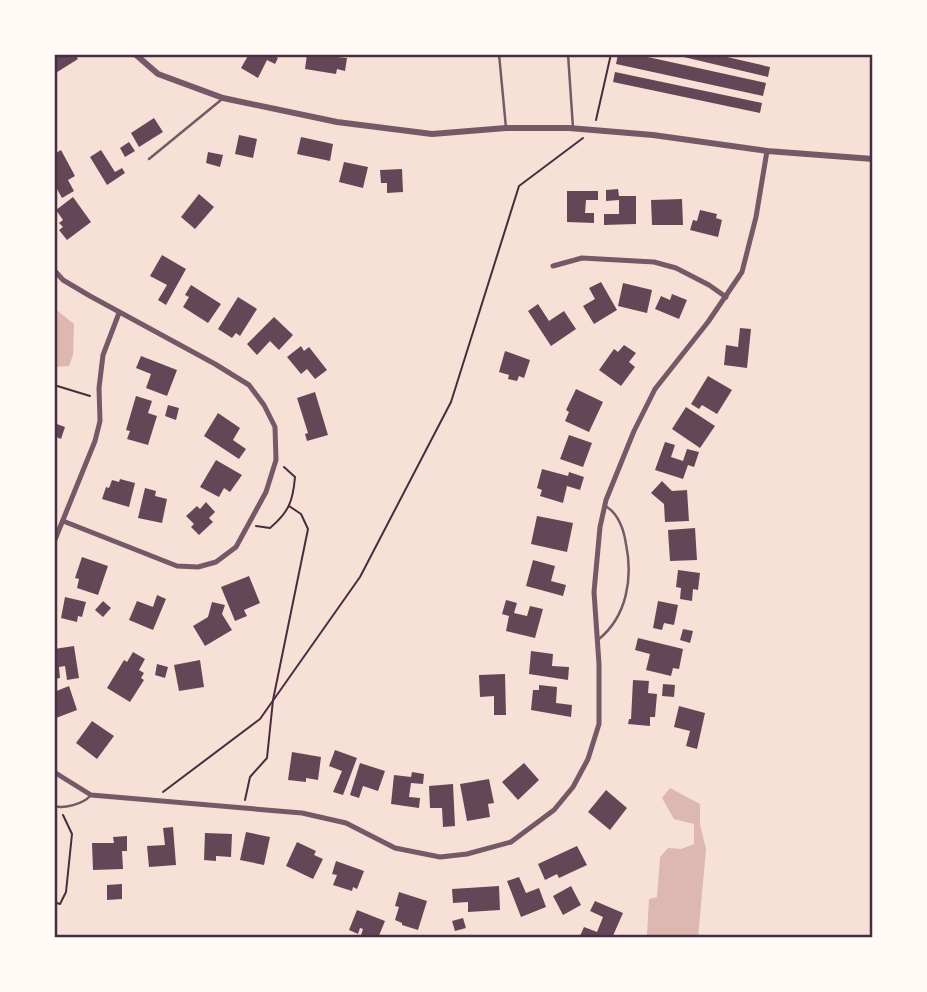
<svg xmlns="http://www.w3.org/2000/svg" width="927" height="992" font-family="'Crimson Pro',serif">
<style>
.water{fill:#dcb8b0}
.building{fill:#644757}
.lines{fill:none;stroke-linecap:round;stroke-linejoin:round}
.path{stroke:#4a2c40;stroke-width:2}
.service{stroke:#755966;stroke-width:2.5}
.minor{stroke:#755966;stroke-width:5}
.tertiary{stroke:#755966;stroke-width:6}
.neatline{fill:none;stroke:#4a2c40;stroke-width:2.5}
</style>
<rect width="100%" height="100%" fill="#f7e1d7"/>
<!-- water -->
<g class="water">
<polygon points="54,308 74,324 73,355 69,366 54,367"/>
<polygon points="670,788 700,804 700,824 706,849 698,938 666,935 656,938 647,935 649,899 657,897 660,857 668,848 681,849 694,844 694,824 674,819 662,798"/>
</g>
<!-- building -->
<g class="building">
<polygon points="59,54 75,54 78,59 54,74 54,57"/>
<polygon points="249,54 271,54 278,58 275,64 267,60 258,78 241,68"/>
<polygon points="307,54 347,58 345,71 337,69 336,74 305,69"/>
<polygon points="618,54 634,54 766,83 763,96 616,64"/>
<polygon points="671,54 714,54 770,67 768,77"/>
<polygon points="615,72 762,103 760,113 613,82"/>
<polygon points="154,118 163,132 139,147 131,133"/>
<polygon points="239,135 257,139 253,158 235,154"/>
<polygon points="301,137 333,144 330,161 297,154"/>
<polygon points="129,142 135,151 125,157 120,148"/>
<polygon points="61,150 75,176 68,180 74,191 62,198 57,189 54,190 54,154"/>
<polygon points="101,150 115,172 122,168 125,173 107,185 90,157"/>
<polygon points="208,152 223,155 220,167 206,163"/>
<polygon points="344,162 368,167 363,188 339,182"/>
<polygon points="402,169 403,192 387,193 387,183 381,183 380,170"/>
<polygon points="618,189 619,196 636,196 636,224 604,225 604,214 619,214 619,200 606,201 606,190"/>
<polygon points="567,191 598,191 598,200 586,200 585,213 594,213 594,223 567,222"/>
<polygon points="199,194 214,207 195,229 181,217"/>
<polygon points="73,197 91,222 67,240 59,230 63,227 59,223 63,220 56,210"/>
<polygon points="682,199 683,225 652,225 651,200"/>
<polygon points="700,210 717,214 716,218 722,220 718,237 690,230 693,220 697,221"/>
<polygon points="162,255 186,269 166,305 158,300 167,285 150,276"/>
<polygon points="601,282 617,310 594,324 583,306 595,299 589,288"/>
<polygon points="623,283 652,290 647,313 618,306"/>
<polygon points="191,285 221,304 208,323 183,307 189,297 185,295"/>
<polygon points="672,294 687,300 679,319 655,309 661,296 670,300"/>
<polygon points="238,297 257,309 240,336 236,333 232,338 218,329"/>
<polygon points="538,304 549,321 564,311 576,329 551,346 528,311"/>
<polygon points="274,317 293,335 279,350 270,341 257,355 247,344"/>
<polygon points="740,328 751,329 747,368 724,365 726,345 738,347"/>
<polygon points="624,345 636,353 629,362 635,367 621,386 599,370 614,349 618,352"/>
<polygon points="301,346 304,351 309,347 327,370 315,379 307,369 301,374 287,357"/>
<polygon points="505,351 530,360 524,378 519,376 517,381 508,379 509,375 499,372"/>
<polygon points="141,356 177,370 167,396 146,388 151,374 136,368"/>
<polygon points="708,376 732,390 717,414 702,405 699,409 691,404"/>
<polygon points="576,389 603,402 589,432 565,421 569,412 566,410"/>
<polygon points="315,392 328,435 307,441 305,434 308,433 297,398"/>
<polygon points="136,396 152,401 148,413 157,416 148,445 127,439 130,431 126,430"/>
<polygon points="168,405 179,408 176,420 165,416"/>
<polygon points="686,407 715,426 700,448 672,429"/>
<polygon points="218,413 240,428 233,440 246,449 239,459 204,436"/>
<polygon points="54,423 65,427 61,439 54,436"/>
<polygon points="569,435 592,443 583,467 560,459"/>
<polygon points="665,442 675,445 671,457 683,461 687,449 699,452 694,467 688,465 683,479 655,470"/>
<polygon points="216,460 242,475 230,492 224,488 219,497 200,487"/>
<polygon points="542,469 568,476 569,472 584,477 580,490 567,486 563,503 540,496 542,490 537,488"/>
<polygon points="120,479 135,483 129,507 102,499 106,487 109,488 112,480 119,482"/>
<polygon points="662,481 672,491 687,490 689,521 665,522 664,504 651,493"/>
<polygon points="145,488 156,491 155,496 167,499 162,523 138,518"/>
<polygon points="206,502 215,512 209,518 213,522 199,535 191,527 194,524 186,516 197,506 200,509"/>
<polygon points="537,516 573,523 567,552 531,544"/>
<polygon points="695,528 697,560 670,561 668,530"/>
<polygon points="82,557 108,566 98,595 77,588 79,579 75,578"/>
<polygon points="533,560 555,566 551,581 566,585 563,596 526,586"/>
<polygon points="678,570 700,573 698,590 693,589 692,601 680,599 681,588 676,587"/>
<polygon points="249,576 260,603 244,610 247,616 235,621 221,587"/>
<polygon points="157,595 166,599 153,630 129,620 137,601 153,607"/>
<polygon points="65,597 86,602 82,617 78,616 77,622 61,618"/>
<polygon points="506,600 517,603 514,613 527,616 530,606 543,609 535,638 506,631 509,616 502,614"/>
<polygon points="103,601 111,608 103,617 95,610"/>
<polygon points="658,601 678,605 674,625 664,623 662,630 653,628"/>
<polygon points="212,602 225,605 222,614 232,630 205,646 193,626 208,617"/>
<polygon points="683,629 693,631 690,643 680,640"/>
<polygon points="638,638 683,649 679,669 673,668 671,676 646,670 650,654 635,650"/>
<polygon points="74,646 79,678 67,680 65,666 59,667 60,678 54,679 54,649"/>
<polygon points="531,651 553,654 552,666 569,667 568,680 529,674"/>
<polygon points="133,652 145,659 139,670 144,673 141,678 144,680 130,702 107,688 124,660 127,662"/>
<polygon points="200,660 204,687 179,691 174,665"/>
<polygon points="157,664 168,667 165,678 155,675"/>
<polygon points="505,674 506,715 494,715 494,696 480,697 479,675"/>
<polygon points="633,680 649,681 648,693 657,694 655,717 650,717 650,726 628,724 629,719 631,719"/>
<polygon points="663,684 675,685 674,697 662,696"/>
<polygon points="539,685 557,687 556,703 572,705 571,717 531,710 533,690 539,690"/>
<polygon points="69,686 77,710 56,718 54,692"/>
<polygon points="679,706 705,713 697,749 686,746 690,731 674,727"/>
<polygon points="92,721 114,736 97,759 76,743"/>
<polygon points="335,750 357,758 343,795 333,792 342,771 329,766"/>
<polygon points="292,752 321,757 318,780 306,778 306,782 288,780"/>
<polygon points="360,763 385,771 378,791 363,786 359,798 350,795"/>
<polygon points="524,763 539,780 518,800 502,782"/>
<polygon points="412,772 424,774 423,784 411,783 409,797 420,798 419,808 391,804 394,775 411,777"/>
<polygon points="489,779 494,803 488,804 490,817 467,821 460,784"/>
<polygon points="453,784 455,826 443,827 442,808 430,808 429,786"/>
<polygon points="606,790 627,808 610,830 588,812"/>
<polygon points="173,827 176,865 149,867 147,846 165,845 163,828"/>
<polygon points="246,832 270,837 264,865 240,860"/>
<polygon points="205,833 232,834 231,857 216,856 216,861 204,860"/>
<polygon points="127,836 127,851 122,851 123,869 93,870 92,843 114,843 113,837"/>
<polygon points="297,842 316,851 314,855 323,859 313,879 286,866"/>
<polygon points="577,846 587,865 559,878 557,874 545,880 538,864"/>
<polygon points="336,861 364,871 357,889 353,887 352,891 333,885 337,875 332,874"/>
<polygon points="519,877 526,893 539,888 546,907 521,917 507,881"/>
<polygon points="122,884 122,899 107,900 107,885"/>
<polygon points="499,886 500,910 468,912 468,902 453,903 452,889"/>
<polygon points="571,886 581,905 563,915 553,896"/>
<polygon points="399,892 427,901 418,930 402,925 402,923 395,920 399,907 395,906"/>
<polygon points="595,901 623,913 612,938 601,938 594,935 593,938 580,936 584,927 597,932 603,917 590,911"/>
<polygon points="357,910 385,921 378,938 360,938 363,929 360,928 358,934 349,930"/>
<polygon points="463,918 466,928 455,931 452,921"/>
</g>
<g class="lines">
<!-- path -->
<g class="path">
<polyline points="596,120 611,54"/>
<polyline points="54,385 90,396"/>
<path d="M 256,526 L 270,528 C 289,512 293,501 295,477 L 284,467"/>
<polyline points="163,792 260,719 360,577 451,402 519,186 583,138"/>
<polyline points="245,800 250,777 267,758 273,700 308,529 301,514 289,506"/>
<polyline points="54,902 60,904 66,892 72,834 63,815"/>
</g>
<!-- service -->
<g class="service">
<polyline points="499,54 506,128"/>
<polyline points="568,54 573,128"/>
<polyline points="149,159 221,100"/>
<path d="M 599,639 C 627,616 633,578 626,544 C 624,531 619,515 607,507"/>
<path d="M 54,806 C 64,809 83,804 90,796"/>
</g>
<!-- minor -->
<g class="minor">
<polyline points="553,266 582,258 654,262 676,268 709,285 726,297"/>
<polyline points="54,270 63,280 90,296 215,364 249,385 264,405 275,427 276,460 266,492 236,547 216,562 198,567 177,566 63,521"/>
<polyline points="54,542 95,441 100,421 99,388 103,355 119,313"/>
<polyline points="54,772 91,795 302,813 346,823 395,848 440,857 467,854 511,842 554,810 573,787 588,759 599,724 599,664 594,592 600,527 606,500 634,431 655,389 708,322 742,272 756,217 767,151"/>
</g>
<!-- tertiary -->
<polyline class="tertiary" points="135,54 158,74 223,98 337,122 432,134 506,128 569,128 653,135 767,151 873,159"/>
</g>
<!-- border -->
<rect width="927" height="992" fill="none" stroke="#fffaf5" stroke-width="112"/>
<rect x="56" y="56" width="815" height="880" class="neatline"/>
</svg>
